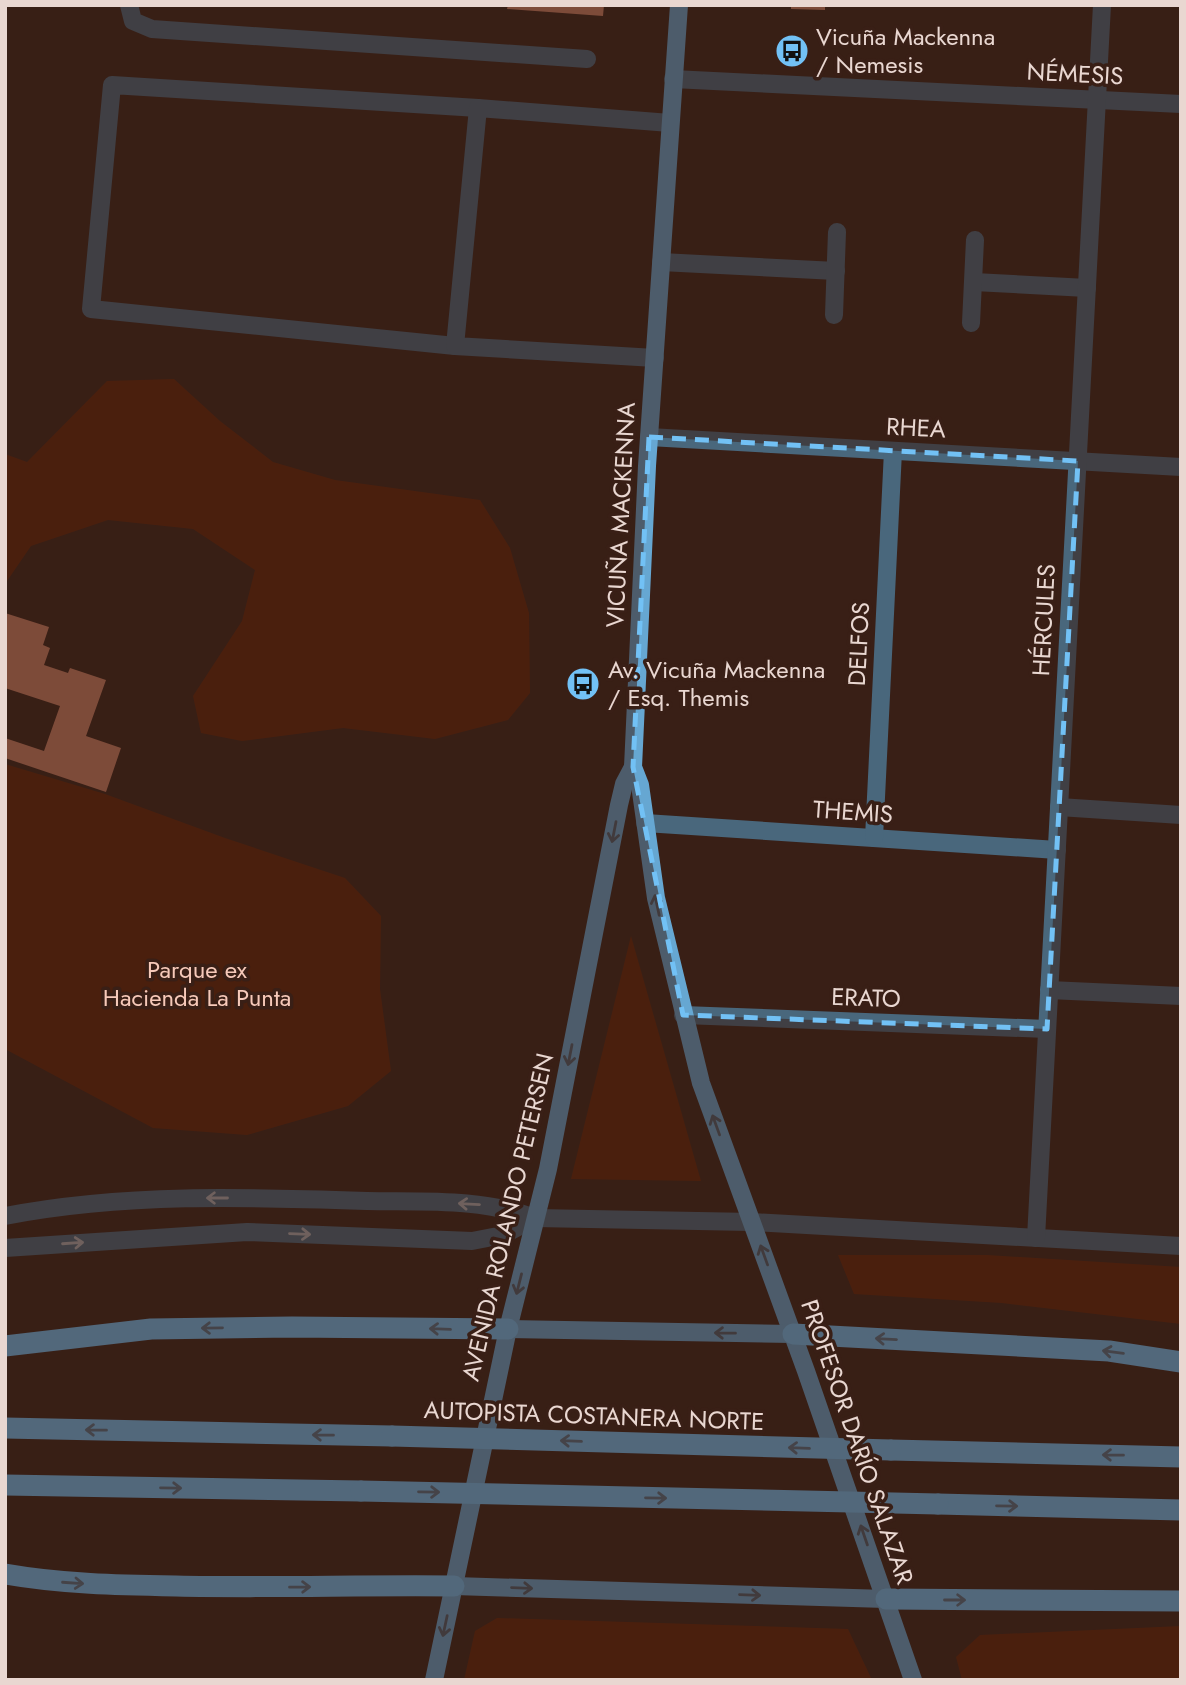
<svg xmlns="http://www.w3.org/2000/svg" width="1186" height="1685" font-family="Jost,sans-serif">
<style>
.green{fill:#612104}
.building{fill:#d18164}
.lines{fill:none;stroke-linecap:round;stroke-linejoin:round}
.minor{stroke:#49677c;stroke-width:18}
.major{stroke:#66a7d2;stroke-width:18}
.highway{stroke:#71c0f5;stroke-width:21}
.highway-bridge{stroke:#71c0f5;stroke-width:21}
.oneway{stroke:#4d5c6b}
.oneway2{stroke:#b1b0b3}
.oneway3{stroke:#557086}
.marked{fill:none;stroke:#72c1f5;stroke-width:5;stroke-dasharray:14 9;stroke-linejoin:round}
.labels{text-anchor:middle;stroke-width:7;stroke-linejoin:round;paint-order:stroke}
.poi-label{font-size:24px;fill:#e9d7d1;stroke:#391f16;text-anchor:start}
.street-label{font-size:24px;fill:#e9d7d1;stroke:#391f16}
.park-label{font-size:24px;fill:#f6c9b9;stroke:#391f16}
</style>
<rect width="100%" height="100%" fill="#391f16"/>
<!-- green -->
<g class="green">
<polygon points="174,379 220,421 273,462 335,480 480,500 510,548 529,613 530,693 508,720 435,739 343,728 242,741 201,733 193,696 242,621 255,570 193,529 108,520 31,546 5,584 5,454 27,462 107,381"/>
<polygon points="5,764 105,794 225,838 345,878 381,916 380,989 391,1071 348,1106 247,1135 153,1128 5,1049"/>
<polygon points="631,936 701,1181 571,1179"/>
<polygon points="838,1255 987,1255 1181,1267 1181,1324 1002,1303 854,1294"/>
<polygon points="497,1618 848,1629 872,1680 464,1680 475,1631"/>
<polygon points="1181,1626 1181,1680 962,1680 956,1657 980,1635"/>
</g>
<!-- building -->
<g class="building">
<polygon points="508,5 604,5 603,16 507,9"/>
<polygon points="791,5 825,5 825,10 791,9"/>
<polygon points="5,613 49,627 43,645 50,648 44,665 68,673 70,668 106,680 86,736 121,748 106,792 5,758 5,738 44,751 60,706 5,688"/>
</g>
<g class="lines">
<!-- minor -->
<g class="minor">
<polyline points="129,5 133,21 152,29 587,59"/>
<polyline points="673,79 1181,104"/>
<polyline points="661,262 836,271"/>
<polyline points="974,282 1087,288"/>
<polyline points="834,315 837,232"/>
<polyline points="971,323 975,240"/>
<polyline points="455,346 91,309 112,85 478,108"/>
<polyline points="655,358 455,346 478,108 670,123"/>
<polyline points="649,437 1181,467"/>
<polyline points="1059,807 1181,815"/>
<polyline points="645,823 1057,850"/>
<polyline points="874,838 893,451"/>
<polyline points="1049,990 1181,996"/>
<polyline points="683,1015 1047,1029"/>
<path d="M 5,1216 C 124,1193 246,1197 367,1201 C 423,1202 482,1198 535,1218 L 752,1222 L 1181,1246"/>
<polyline points="1036,1238 1102,5"/>
<polyline points="5,1248 247,1232 472,1241 503,1235 535,1218"/>
</g>
<!-- major -->
<g class="major">
<polyline points="679,5 647,466 633,767 640,785 656,898 701,1083 806,1371 913,1680"/>
<polyline points="508,1329 793,1334"/>
<polyline points="454,1586 886,1599"/>
<polyline points="434,1680 508,1329 548,1169 619,805 624,784 633,767"/>
</g>
<!-- highway -->
<g class="highway">
<polyline points="793,1334 1109,1351 1181,1362"/>
<polyline points="5,1346 151,1329 292,1327 508,1329"/>
<polyline points="5,1428 392,1436"/>
<polyline points="891,1450 1181,1457"/>
<polyline points="5,1485 361,1491"/>
<polyline points="938,1504 1181,1510"/>
<path d="M 5,1574 C 62,1584 118,1585 176,1586 C 269,1588 361,1585 454,1586"/>
<polyline points="886,1599 1181,1601"/>
</g>
<!-- highway-bridge -->
<g class="highway-bridge">
<polyline points="392,1436 891,1450"/>
<polyline points="361,1491 938,1504"/>
</g>
</g>
<!-- one-way arrows -->
<defs><path id="oneway-shaft" d="M-6 0H5M1.5-3L5.5 0L1.5 3" fill="none" stroke-width="1.6" stroke-linecap="round" stroke-linejoin="round" transform="scale(1.75)"/></defs>
<g class="oneway">
<use href="#oneway-shaft" transform="translate(614 832) rotate(101)"/>
<use href="#oneway-shaft" transform="translate(657 905) rotate(-102)"/>
<use href="#oneway-shaft" transform="translate(570 1055) rotate(101)"/>
<use href="#oneway-shaft" transform="translate(716 1125) rotate(-110)"/>
<use href="#oneway-shaft" transform="translate(764 1255) rotate(-110)"/>
<use href="#oneway-shaft" transform="translate(519 1284) rotate(104)"/>
<use href="#oneway-shaft" transform="translate(725 1333) rotate(-179)"/>
<use href="#oneway-shaft" transform="translate(864 1535) rotate(-109)"/>
<use href="#oneway-shaft" transform="translate(522 1588) rotate(2)"/>
<use href="#oneway-shaft" transform="translate(750 1595) rotate(2)"/>
<use href="#oneway-shaft" transform="translate(445 1626) rotate(102)"/>
</g>
<g class="oneway2">
<use href="#oneway-shaft" transform="translate(217 1198) rotate(180)"/>
<use href="#oneway-shaft" transform="translate(469 1204) rotate(-177)"/>
<use href="#oneway-shaft" transform="translate(300 1234) rotate(2)"/>
<use href="#oneway-shaft" transform="translate(73 1243) rotate(-4)"/>
</g>
<g class="oneway3">
<use href="#oneway-shaft" transform="translate(212 1328) rotate(179)"/>
<use href="#oneway-shaft" transform="translate(440 1329) rotate(-178)"/>
<use href="#oneway-shaft" transform="translate(886 1339) rotate(-177)"/>
<use href="#oneway-shaft" transform="translate(1113 1352) rotate(-173)"/>
<use href="#oneway-shaft" transform="translate(96 1430) rotate(-179)"/>
<use href="#oneway-shaft" transform="translate(323 1435) rotate(-179)"/>
<use href="#oneway-shaft" transform="translate(571 1441) rotate(-178)"/>
<use href="#oneway-shaft" transform="translate(799 1448) rotate(-178)"/>
<use href="#oneway-shaft" transform="translate(1113 1455) rotate(-179)"/>
<use href="#oneway-shaft" transform="translate(171 1488) rotate(1)"/>
<use href="#oneway-shaft" transform="translate(429 1492) rotate(1)"/>
<use href="#oneway-shaft" transform="translate(656 1498) rotate(1)"/>
<use href="#oneway-shaft" transform="translate(1007 1506) rotate(1)"/>
<use href="#oneway-shaft" transform="translate(73 1583) rotate(4)"/>
<use href="#oneway-shaft" transform="translate(300 1587) rotate(-1)"/>
<use href="#oneway-shaft" transform="translate(955 1600)"/>
</g>
<!-- marked area -->
<path d="M0 0H1186V1685H0ZM 649,437 L 1078,461 L 1047,1029 L 683,1015 L 633,767 Z" fill="#391f16" fill-opacity=".55" fill-rule="evenodd"/>
<path class="marked" d="M 649,437 L 1078,461 L 1047,1029 L 683,1015 L 633,767 Z"/>
<!-- icons -->
<defs>
<symbol id="bus-disc" viewBox="-11 -11 22 22"><circle r="9.5" fill="#72c1f5" stroke="#391f16"/><path d="M-5-6H5V4H4V6H2V4H-2V6H-4V4H-5ZM-3.5-4V0h7V-4ZM-3.5 1.2v1.5H-2V1.2ZM2 1.2v1.5H3.5V1.2Z" fill="#111"/></symbol>
</defs>
<g fill-rule="evenodd">
<use href="#bus-disc" x="773" y="32" width="38" height="38"/>
<use href="#bus-disc" x="564" y="665" width="38" height="38"/>
</g>
<g class="labels">
<!-- poi labels -->
<g class="poi-label">
<text x="816" y="45">Vicuña Mackenna<tspan x="816" dy="28">/ Nemesis</tspan></text>
<text x="608" y="678">Av. Vicuña Mackenna<tspan x="608" dy="28">/ Esq. Themis</tspan></text>
</g>
<!-- street labels -->
<g class="street-label">
<text transform="translate(1075 74) rotate(3)" y="8">NÉMESIS</text>
<text transform="translate(916 428) rotate(3)" y="8">RHEA</text>
<text transform="translate(621 515) rotate(-87)" y="8">VICUÑA MACKENNA</text>
<text transform="translate(1044 620) rotate(-87)" y="8">HÉRCULES</text>
<text transform="translate(859 644) rotate(-87)" y="8">DELFOS</text>
<text transform="translate(853 812) rotate(4)" y="8">THEMIS</text>
<text transform="translate(866 998) rotate(2)" y="8">ERATO</text>
<text transform="translate(508 1217) rotate(-77)" y="8">AVENIDA ROLANDO PETERSEN</text>
<text transform="translate(594 1416) rotate(2)" y="8">AUTOPISTA COSTANERA NORTE</text>
<text transform="translate(857 1442) rotate(71)" y="8">PROFESOR DARÍO SALAZAR</text>
</g>
<!-- park labels -->
<g class="park-label">
<text x="197" y="978">Parque ex<tspan x="197" dy="28">Hacienda La Punta</tspan></text>
</g>
</g>
<!-- border -->
<rect width="1186" height="1685" fill="none" stroke="#e9d7d1" stroke-width="14"/>
</svg>
